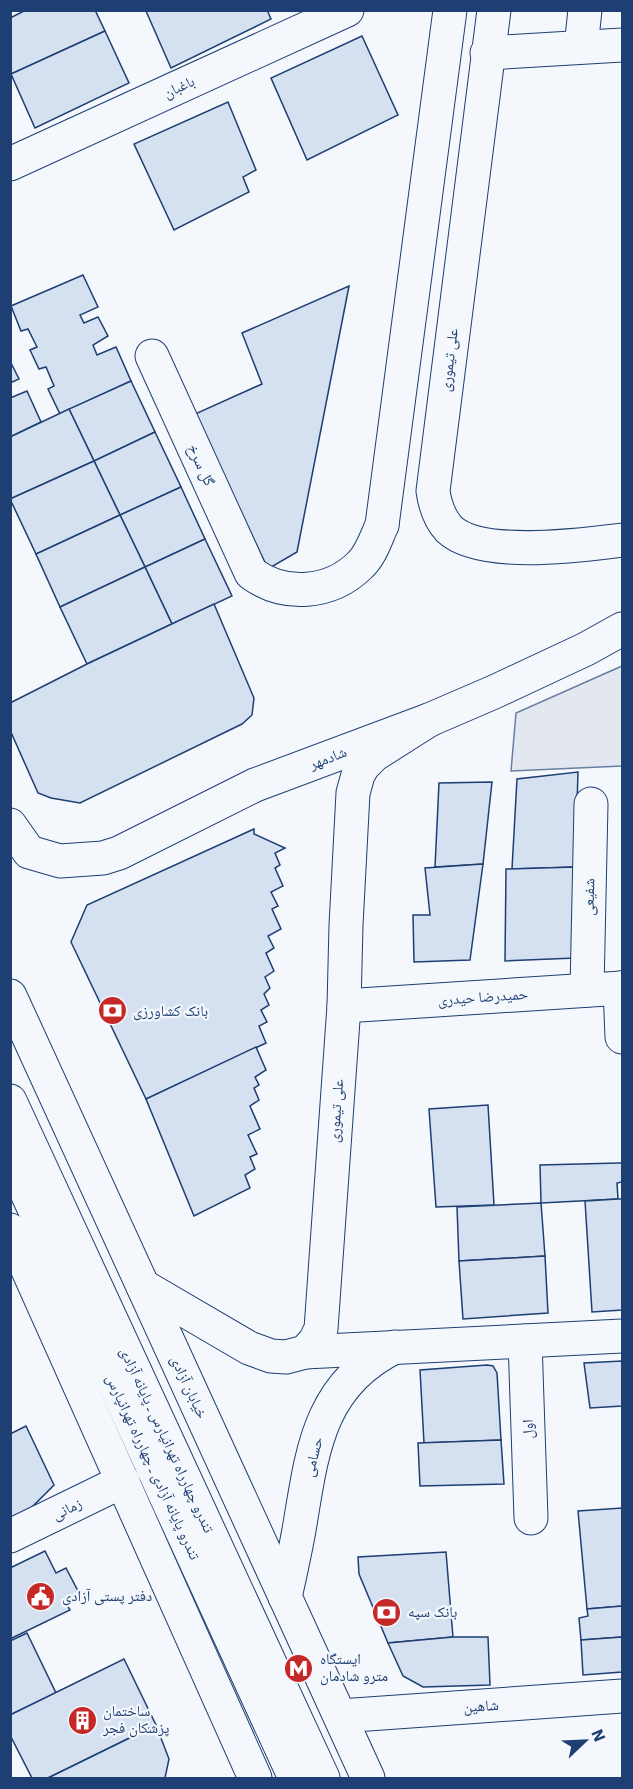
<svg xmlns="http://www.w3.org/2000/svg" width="633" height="1789" font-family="'IBM Plex Sans','Noto Naskh Arabic',sans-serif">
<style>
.parking{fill:#e3e8f0;stroke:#687fa3;stroke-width:1.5}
.building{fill:#d5e0f0;stroke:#1d3f73;stroke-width:1.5}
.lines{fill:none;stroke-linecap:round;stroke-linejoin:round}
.minor-casing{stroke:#1d3f73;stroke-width:35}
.major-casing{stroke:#1d3f73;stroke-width:35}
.minor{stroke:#f4f7fb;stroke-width:33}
.major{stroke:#f4f7fb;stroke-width:33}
.labels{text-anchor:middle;stroke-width:4.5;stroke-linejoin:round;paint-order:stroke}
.street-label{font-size:15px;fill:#1d3f73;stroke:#f4f7fb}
.poi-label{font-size:15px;fill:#1d3f73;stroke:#f4f7fb;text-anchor:start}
</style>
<rect width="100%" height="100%" fill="#f4f7fb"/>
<!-- parking -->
<polygon class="parking" points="622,666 622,766 511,771 516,713"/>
<!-- building -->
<g class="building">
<polygon points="26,10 95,10 105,31 11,74 10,18"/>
<polygon points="267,10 271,19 171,68 146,11"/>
<polygon points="105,31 129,83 35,128 11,74"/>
<polygon points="362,36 398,115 307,160 271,78"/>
<polygon points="228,102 256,170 243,177 249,192 174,230 134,144"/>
<polygon points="83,275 98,307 80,315 84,323 98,317 108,336 93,345 97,355 116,347 131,381 60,414 48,389 54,386 46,367 39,369 30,350 37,347 28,329 21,331 11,306"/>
<polygon points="349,286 297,552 268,569 195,414 262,384 242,333"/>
<polygon points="10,361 19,379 10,383"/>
<polygon points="131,381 155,432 94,461 69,409"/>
<polygon points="27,391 41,422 10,437 10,398"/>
<polygon points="69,409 94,461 10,499 10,437"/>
<polygon points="155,432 181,487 120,515 94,461"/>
<polygon points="94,461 120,515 36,554 10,499"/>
<polygon points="181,487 205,539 145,567 120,515"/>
<polygon points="120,515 145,567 60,607 36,554"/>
<polygon points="205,539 232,596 172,624 145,567"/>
<polygon points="145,567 172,624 87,664 60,607"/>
<polygon points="214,604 254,698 252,715 242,724 80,803 51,798 38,793 10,730 10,703 87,664"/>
<polygon points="578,772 575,867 512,869 517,779"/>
<polygon points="492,782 483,864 435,867 439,783"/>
<polygon points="254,829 254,834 285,848 275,853 280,865 275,868 283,886 271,892 278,906 272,909 281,929 268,936 274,948 266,953 274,971 265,977 270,988 264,994 269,1005 261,1010 267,1022 259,1026 266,1043 146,1099 71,942 87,905"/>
<polygon points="483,864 470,960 414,962 413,915 430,915 425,868"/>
<polygon points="575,867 575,958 505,961 506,869"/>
<polygon points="256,1047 266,1070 255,1077 259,1085 254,1088 259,1100 250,1106 260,1129 248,1135 257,1154 250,1157 255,1169 245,1175 250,1188 194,1216 146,1099"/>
<polygon points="488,1105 494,1205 436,1207 429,1109"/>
<polygon points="619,1163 622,1163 622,1182 617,1183 618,1199 541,1203 540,1165"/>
<polygon points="618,1199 622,1199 622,1310 592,1312 585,1201"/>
<polygon points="541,1203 545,1256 459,1261 457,1207"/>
<polygon points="545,1256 548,1313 463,1319 459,1261"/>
<polygon points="622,1361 622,1406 590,1408 584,1363"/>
<polygon points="487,1365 493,1366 497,1373 501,1440 424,1443 420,1370"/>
<polygon points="26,1426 54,1485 28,1511 10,1519 10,1434"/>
<polygon points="501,1440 504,1484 420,1486 418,1443"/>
<polygon points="622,1508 622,1606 587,1609 578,1511"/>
<polygon points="45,1551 56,1573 66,1568 79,1593 64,1600 70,1610 10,1639 10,1568"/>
<polygon points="446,1552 453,1637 388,1643 359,1574 358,1557"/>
<polygon points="622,1606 622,1637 581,1640 579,1618 588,1616 587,1609"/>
<polygon points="27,1633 56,1693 10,1715 10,1641"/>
<polygon points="453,1637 488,1637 490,1685 423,1687 403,1676 388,1643"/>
<polygon points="622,1637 622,1672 583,1675 581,1640"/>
<polygon points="124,1659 156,1725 48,1778 32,1778 10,1735 10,1715"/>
<polygon points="156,1725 169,1759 165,1778 48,1778"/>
</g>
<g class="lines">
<defs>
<g id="minor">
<polyline points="581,47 585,10"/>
<polyline points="487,53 622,45"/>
<polyline points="10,164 347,10"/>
<path d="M 152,356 L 251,573 C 284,598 331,594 360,565 C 371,555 376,538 382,525"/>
<polyline points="620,988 622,1037"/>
<polyline points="587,990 591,804"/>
<polyline points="344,1006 622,988"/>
<polyline points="10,1101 323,1778"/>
<polyline points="10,1156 295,1778"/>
<polyline points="525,1341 531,1518"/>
<polyline points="305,1352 622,1336"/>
<polyline points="10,1536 123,1481"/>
<path d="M 285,1597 C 290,1575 295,1552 299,1530 C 312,1454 317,1385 395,1347"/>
<polyline points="340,1716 622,1696"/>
</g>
<g id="major">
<path d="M 494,10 L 433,491 C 435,505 439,518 449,529 C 480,559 582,545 622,540"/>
<polyline points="382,525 450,10"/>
<polyline points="10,825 29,852 60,861 103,858 119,853 255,785 429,720 494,692 586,649 622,629"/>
<polyline points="10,996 368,1778"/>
<polyline points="10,1230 255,1778"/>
<polyline points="143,1286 249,1348 271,1356 286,1357 305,1352 315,1341 321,1329 344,1006 346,925 353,793 358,775 363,766 374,755 429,720"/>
</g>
</defs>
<!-- minor casing -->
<use href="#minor" class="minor-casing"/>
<!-- major casing -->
<use href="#major" class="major-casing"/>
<!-- minor -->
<use href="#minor" class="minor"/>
<!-- major -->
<use href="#major" class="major"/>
</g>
<!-- icons -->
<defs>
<symbol id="bank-disc" viewBox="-11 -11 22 22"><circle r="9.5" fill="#c62828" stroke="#f4f7fb"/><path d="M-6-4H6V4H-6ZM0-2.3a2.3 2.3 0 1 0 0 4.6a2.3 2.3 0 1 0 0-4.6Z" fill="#fff"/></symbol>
<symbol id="civic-disc" viewBox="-11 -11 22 22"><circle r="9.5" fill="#c62828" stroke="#f4f7fb"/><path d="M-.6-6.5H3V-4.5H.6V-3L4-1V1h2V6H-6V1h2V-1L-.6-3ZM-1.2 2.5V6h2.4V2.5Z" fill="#fff"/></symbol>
<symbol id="metro-disc" viewBox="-11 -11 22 22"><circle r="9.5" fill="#c62828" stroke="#f4f7fb"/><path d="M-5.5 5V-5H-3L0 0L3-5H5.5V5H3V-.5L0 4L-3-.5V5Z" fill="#fff"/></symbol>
<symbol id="building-disc" viewBox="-11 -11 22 22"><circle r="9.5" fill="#c62828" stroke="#f4f7fb"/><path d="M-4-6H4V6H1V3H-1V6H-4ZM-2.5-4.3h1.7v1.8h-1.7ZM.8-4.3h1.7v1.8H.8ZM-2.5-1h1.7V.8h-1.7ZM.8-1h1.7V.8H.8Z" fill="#fff"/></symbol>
</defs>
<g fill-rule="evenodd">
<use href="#bank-disc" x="96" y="994" width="33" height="33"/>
<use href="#civic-disc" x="24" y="1580" width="33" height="33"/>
<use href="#bank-disc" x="370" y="1596" width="33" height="33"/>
<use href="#metro-disc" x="282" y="1652" width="33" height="33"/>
<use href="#building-disc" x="66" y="1704" width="33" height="33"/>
</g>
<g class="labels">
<!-- street labels -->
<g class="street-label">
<text transform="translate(179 87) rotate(-25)" y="5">باغبان</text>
<text transform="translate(449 360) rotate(-83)" y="5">علی تیموری</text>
<text transform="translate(201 465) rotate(65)" y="5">گل سرخ</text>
<text transform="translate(328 758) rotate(-21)" y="5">شادمهر</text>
<text transform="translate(589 897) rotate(-89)" y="5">شفیعی</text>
<text transform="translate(483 997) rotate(-4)" y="5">حمیدرضا حیدری</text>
<text transform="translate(336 1111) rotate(-86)" y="5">علی تیموری</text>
<text transform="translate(189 1387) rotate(65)" y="5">خیابان آزادی</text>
<text transform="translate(528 1429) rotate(-92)" y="5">اول</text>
<text transform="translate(167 1440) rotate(65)" y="5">تندرو چهارراه تهرانپارس ـ پایانه آزادی</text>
<text transform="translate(313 1457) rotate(-76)" y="5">حسامی</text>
<text transform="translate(153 1467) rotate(65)" y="5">تندرو پایانه آزادی ـ چهارراه تهرانپارس</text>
<text transform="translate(67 1509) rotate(-26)" y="5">زمانی</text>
<text transform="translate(481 1706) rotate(-4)" y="5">شاهین</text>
</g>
<!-- poi labels -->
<g class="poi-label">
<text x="133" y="1016">بانک کشاورزی</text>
<text x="62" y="1601">دفتر پستی آزادی</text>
<text x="408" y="1617">بانک سپه</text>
<text x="320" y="1664">ایستگاه<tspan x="320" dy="17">مترو شادمان</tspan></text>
<text x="103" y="1716">ساختمان<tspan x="103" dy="17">پزشکان فجر</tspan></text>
</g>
</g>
<!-- border -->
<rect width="633" height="1789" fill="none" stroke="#1d3f73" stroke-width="24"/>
<!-- north arrow -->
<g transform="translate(585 1741) rotate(67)" stroke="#f4f7fb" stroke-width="4.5" paint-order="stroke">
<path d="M0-4.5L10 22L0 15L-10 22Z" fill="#1d3f73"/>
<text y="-9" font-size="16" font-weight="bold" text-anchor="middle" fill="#1d3f73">N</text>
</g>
</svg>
